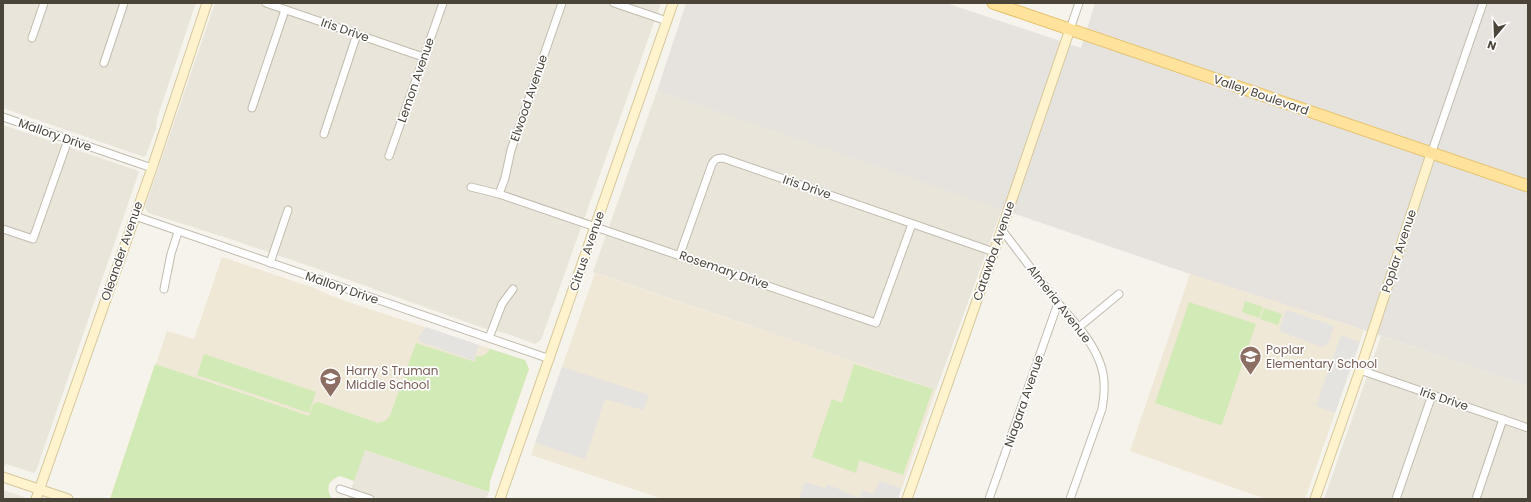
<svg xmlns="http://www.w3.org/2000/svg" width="1531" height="502" font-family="Poppins,sans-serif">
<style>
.residential{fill:#eae5da}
.industrial{fill:#e6e2dd}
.education{fill:#efe8d6}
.green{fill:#d2eab5}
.parking{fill:#e5e3e0}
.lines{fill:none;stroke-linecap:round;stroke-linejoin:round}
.street-casing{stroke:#c2bbae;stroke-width:9}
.secondary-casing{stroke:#d6c79b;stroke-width:11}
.primary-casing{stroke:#e6c16a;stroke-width:13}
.street{stroke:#fff;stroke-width:7}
.secondary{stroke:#fff3cd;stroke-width:9}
.primary{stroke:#ffe39c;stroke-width:11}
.labels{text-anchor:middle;stroke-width:3.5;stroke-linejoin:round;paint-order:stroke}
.street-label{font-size:12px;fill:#4b4439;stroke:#fff}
.education-label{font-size:12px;fill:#785e54;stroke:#fff;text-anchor:start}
</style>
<rect width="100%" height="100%" fill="#f6f3ec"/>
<!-- residential -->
<g class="residential">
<polygon points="3,3 196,3 157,118 156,129 146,155 144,157 3,108"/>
<polygon points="215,3 661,3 541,340 535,344 505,333 483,328 318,269 227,238 148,213 145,207"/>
<polygon points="657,91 1002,209 936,390 593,272"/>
<polygon points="3,125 136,170 139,172 36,471 34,473 6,464 5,466 3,465"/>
<polygon points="1381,336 1528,386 1528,499 1324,499"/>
<polygon points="364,450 489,492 486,499 348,499"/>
<polygon points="3,490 24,497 26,499 3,499"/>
</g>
<!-- industrial -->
<polygon class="industrial" points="686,3 946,3 1081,48 1095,3 1528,3 1528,386 1364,330 1190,274 657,91"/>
<!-- education -->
<g class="education">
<polygon points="222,257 314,288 327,294 348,302 525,360 529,369 490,481 489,492 365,450 348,478 340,476 336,478 329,484 328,492 332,499 110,499 167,331 194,339"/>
<polygon points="595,273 936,390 898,499 663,499 531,455"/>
<polygon points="1190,274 1364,330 1305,499 1265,499 1130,451"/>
</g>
<!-- green -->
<g class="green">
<polygon points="1245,301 1263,307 1259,318 1242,312"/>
<polygon points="1189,302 1256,324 1222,424 1220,425 1155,403"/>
<polygon points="1264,308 1282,314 1278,325 1260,319"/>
<path d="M 416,343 L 475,362 L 476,356 C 483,357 486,355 490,349 L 525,360 L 529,369 L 490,481 L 489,492 L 365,450 L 354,481 L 340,476 C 328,479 325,489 332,499 L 110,499 L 155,364 L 309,416 L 313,404 L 318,402 L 378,423 L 385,421 L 390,416 Z"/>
<polygon points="204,354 316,392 309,413 197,375"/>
<polygon points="854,364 933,389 903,475 859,460 856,473 812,457 832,399 842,403"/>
</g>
<!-- parking -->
<g class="parking">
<polygon points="1286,310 1334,326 1329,343 1322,347 1279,331"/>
<polygon points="426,327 479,345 479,346 475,356 475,361 419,341 419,336"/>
<polygon points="1341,335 1360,342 1335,413 1316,406"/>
<polygon points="562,367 649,395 643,410 605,399 585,459 535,443"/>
<polygon points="879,481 901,488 898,499 799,499 805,482 825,488 827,484 859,498 862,490 874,494"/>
</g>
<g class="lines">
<defs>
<g id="street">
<polyline points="266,3 423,57"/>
<polyline points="614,3 667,21"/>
<polyline points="1070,29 1079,3"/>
<polyline points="32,38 44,3"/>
<polyline points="104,63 124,3"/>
<polyline points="252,108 285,10"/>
<polyline points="3,117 152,168"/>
<polyline points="324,134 357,34"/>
<polyline points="1431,154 1483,3"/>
<polyline points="389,156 443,3"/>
<polyline points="471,187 499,194 876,323 912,224"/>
<polyline points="499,194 505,178 511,150 562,3"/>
<polyline points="135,216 550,359"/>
<polyline points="3,229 33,239 68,140"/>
<path d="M 1002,230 C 1021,255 1039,279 1058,303 C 1074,322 1092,340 1100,363 C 1106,378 1105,393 1102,409 L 1070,499"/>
<path d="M 680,254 L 712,164 C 715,159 717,158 723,158 L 994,252"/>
<polyline points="270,263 288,210"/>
<polyline points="164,289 171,254 178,232"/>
<polyline points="1079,327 1119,294"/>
<polyline points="489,338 502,304 513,289"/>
<polyline points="1360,370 1528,428"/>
<polyline points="340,489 370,499"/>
<polyline points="989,499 1058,303"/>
<polyline points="1396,499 1432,395"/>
<polyline points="1476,499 1503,419"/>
</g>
<g id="secondary">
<polyline points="3,477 68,499"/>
<polyline points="36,499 152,168 207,3"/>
<polyline points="500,499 673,3"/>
<polyline points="907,499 994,252 1070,29"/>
<polyline points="1315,499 1360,370 1431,154"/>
</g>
<polyline id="primary" points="993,3 1528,186"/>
</defs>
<!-- street casing -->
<use href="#street" class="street-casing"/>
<!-- secondary casing -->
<use href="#secondary" class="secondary-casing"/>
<!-- primary casing -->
<use href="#primary" class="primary-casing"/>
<!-- street -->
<use href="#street" class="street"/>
<!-- secondary -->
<use href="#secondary" class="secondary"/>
<!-- primary -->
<use href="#primary" class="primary"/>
</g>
<!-- icons -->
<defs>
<symbol id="school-pin" viewBox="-11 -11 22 30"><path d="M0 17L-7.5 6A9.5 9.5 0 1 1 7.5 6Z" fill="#8d6e63" stroke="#fff"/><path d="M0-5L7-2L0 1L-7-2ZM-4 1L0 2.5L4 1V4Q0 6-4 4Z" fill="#fff"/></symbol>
</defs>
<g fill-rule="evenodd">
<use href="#school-pin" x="1238" y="344" width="25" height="34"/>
<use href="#school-pin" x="318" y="366" width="25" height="34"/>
</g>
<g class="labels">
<!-- street labels -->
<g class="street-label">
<text transform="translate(345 30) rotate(19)" y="4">Iris Drive</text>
<text transform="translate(416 80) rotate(-71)" y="4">Lemon Avenue</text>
<text transform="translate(1261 95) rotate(19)" y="4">Valley Boulevard</text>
<text transform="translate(529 98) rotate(-71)" y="4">Elwood Avenue</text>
<text transform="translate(55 135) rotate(19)" y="4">Mallory Drive</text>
<text transform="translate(807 187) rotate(19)" y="4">Iris Drive</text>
<text transform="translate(122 251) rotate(-71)" y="4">Oleander Avenue</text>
<text transform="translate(587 251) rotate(-71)" y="4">Citrus Avenue</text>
<text transform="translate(994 251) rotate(-71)" y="4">Catawba Avenue</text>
<text transform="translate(1399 251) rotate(-72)" y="4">Poplar Avenue</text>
<text transform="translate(724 270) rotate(19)" y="4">Rosemary Drive</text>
<text transform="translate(342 288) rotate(19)" y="4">Mallory Drive</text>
<text transform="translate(1059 304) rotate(52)" y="4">Almeria Avenue</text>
<text transform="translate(1444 399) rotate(18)" y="4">Iris Drive</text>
<text transform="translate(1024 401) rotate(-71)" y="4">Niagara Avenue</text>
</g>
<!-- education labels -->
<g class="education-label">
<text x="1266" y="354">Poplar<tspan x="1266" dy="14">Elementary School</tspan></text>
<text x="346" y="375">Harry S Truman<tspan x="346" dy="14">Middle School</tspan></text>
</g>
</g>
<!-- border -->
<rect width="1531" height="502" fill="none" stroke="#4b4439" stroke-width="8"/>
<!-- north arrow -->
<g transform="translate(1495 36) rotate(199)" stroke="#ffffff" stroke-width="3" paint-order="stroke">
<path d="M0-3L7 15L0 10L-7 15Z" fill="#4b4439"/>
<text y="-6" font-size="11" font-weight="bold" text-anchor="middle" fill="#4b4439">N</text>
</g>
</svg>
